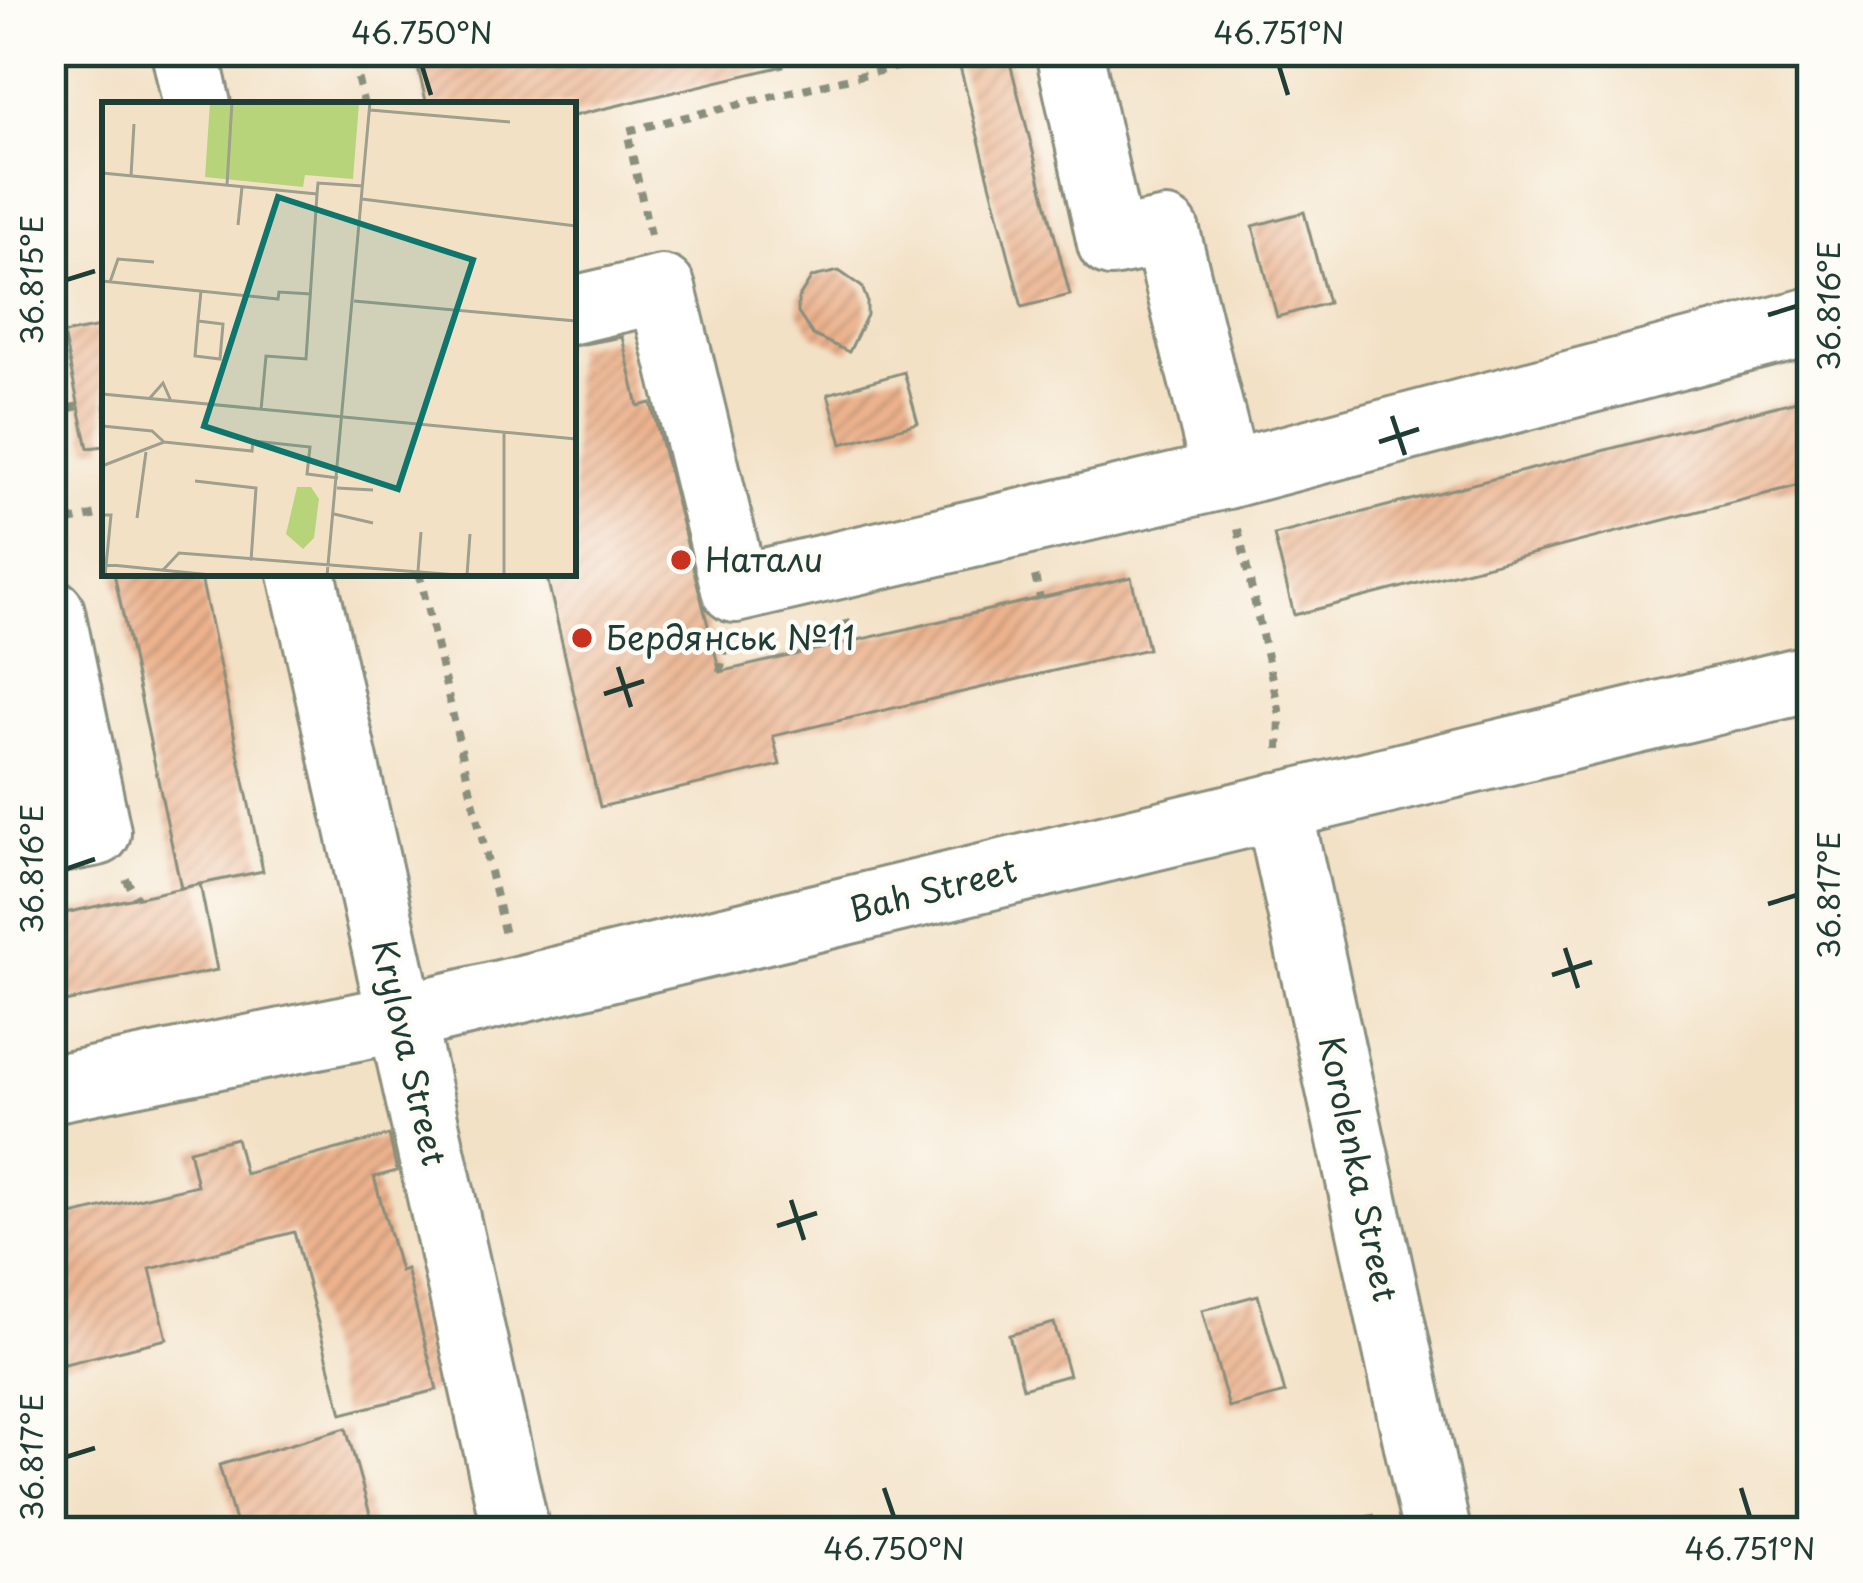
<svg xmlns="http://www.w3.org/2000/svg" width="1863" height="1583" font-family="'Playpen Sans',sans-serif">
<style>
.building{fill:url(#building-hatch)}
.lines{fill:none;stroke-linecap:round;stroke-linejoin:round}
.minor-casing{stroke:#898f7d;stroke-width:72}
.path{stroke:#898f7d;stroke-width:8;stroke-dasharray:9 9;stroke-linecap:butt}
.minor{stroke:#fff;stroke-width:66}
.ticks{fill:none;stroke:#1f3d34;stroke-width:4.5}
.poi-dot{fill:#c8321e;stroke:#fdfcf7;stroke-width:4.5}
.labels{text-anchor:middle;stroke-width:9;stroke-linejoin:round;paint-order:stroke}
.poi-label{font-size:33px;fill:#1f3d34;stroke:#fdfcf7;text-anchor:start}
.street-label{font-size:33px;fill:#1f3d34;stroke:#fdfcf7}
.inset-road{fill:none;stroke:#9e9f8c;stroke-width:3}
.view{fill:#0f766e;fill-opacity:0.15;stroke:#0f766e;stroke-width:6}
.inset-edge{fill:none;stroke:#1f3d34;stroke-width:6}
.neatline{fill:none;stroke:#1f3d34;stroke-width:4.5}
.ticks-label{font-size:30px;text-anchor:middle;fill:#1f3d34}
</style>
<defs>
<pattern id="building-hatch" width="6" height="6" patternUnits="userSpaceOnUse" patternTransform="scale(3)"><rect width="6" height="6" fill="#ecb28d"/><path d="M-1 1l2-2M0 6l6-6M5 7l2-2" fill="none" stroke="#bf9274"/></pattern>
</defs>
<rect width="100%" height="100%" fill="#fdfcf7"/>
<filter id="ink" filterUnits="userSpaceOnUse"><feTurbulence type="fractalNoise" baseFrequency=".00833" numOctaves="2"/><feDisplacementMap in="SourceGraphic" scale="24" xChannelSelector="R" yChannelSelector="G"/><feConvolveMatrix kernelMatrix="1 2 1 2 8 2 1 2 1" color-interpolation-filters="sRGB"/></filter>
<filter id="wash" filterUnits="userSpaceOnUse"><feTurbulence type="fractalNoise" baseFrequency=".004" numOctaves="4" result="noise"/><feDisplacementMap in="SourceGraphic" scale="48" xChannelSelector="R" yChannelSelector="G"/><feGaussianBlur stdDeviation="2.7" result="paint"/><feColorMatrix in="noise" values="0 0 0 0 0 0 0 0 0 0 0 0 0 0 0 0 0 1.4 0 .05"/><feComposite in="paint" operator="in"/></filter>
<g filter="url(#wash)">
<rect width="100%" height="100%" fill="#f3e1c6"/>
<g id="blocks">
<!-- building -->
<g class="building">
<polygon points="414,51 781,51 783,66 573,116 573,105 427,105"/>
<polygon points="956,51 1007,51 1070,295 1022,307"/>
<polygon points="1304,212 1328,303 1277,317 1253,226"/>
<polygon points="839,271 862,287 867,300 867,315 849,352 813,335 798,313 798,299 812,277"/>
<polygon points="105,326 105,446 88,448 63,334"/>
<polygon points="622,337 638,406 651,403 720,672 1131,577 1148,649 773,736 780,765 600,807 546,573 573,573 573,346"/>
<polygon points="904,372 918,423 842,444 828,394"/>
<polygon points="1812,397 1812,482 1294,615 1274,535"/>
<polygon points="114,573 200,573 263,871 181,888"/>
<polygon points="200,884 217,970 51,1005 51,916"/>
<polygon points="389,1135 397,1171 374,1177 400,1271 406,1269 437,1390 342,1414 294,1232 150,1269 167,1339 61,1365 51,1326 51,1220 197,1185 189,1150 236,1138 245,1174"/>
<polygon points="1258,1295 1285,1393 1229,1408 1202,1310"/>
<polygon points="1054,1323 1069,1375 1023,1388 1009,1335"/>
<polygon points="346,1428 375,1532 238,1532 219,1465"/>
</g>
</g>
</g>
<g filter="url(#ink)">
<use href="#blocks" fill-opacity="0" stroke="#898f7d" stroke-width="3"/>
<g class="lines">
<defs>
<g id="minor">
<polyline points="185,51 197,105"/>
<polyline points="1069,51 1111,243 1166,232 1226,475"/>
<polyline points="573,310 662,289 735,589 1226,475 1812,321"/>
<polyline points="302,573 516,1532"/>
<polyline points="51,612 97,832 51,841"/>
<polyline points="1278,806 1437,1532"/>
<polyline points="51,1089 401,1018 1812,678"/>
</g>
</defs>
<!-- minor casing -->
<use href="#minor" class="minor-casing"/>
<!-- path -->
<g class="path">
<polyline points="364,105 357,77 365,51"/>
<polyline points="650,235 627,131 896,67 912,51"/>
<polyline points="51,412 79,406"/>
<polyline points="51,525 102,514"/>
<polyline points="1238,529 1280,714 1279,749"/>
<polyline points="419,573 506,939"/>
<polyline points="1035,576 1040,598"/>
<polyline points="846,620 851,642"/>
<polyline points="720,672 725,644"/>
<polyline points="126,879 137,898"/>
<polyline points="1314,1532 1377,1517"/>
</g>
<!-- minor -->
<use href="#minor" class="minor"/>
</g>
</g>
<!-- ticks -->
<path class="ticks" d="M 422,66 L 431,95M 1279,66 L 1288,95M 66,280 L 95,271M 1768,315 L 1797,306M 1392,416 L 1405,455M 1379,442 L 1419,429M 618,667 L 631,707M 604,694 L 644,681M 66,869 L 95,859M 1768,904 L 1797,895M 1565,948 L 1578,988M 1552,975 L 1592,962M 791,1200 L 804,1240M 777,1226 L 817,1213M 66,1457 L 95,1448M 884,1488 L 894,1517M 1741,1488 L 1750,1517"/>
<!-- markers -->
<g class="poi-dot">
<circle cx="681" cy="560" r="12"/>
<circle cx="582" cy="638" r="12"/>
</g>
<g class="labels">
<!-- poi labels -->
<g class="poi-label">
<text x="705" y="572">Натали</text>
<text x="606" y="650">Бердянськ №11</text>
</g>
<!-- street labels -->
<g class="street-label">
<text transform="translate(933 890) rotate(-14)" y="12">Bah Street</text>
<text transform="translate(409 1053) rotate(77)" y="12">Krylova Street</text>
<text transform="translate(1358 1169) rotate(78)" y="12">Korolenka Street</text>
</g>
</g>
<!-- overview -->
<g transform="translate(102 102)">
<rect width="474" height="474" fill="#f3e1c6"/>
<path d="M 195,385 L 209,385 L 217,397 L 212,436 L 201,447 L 184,432 Z" fill="#b7d47a"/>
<path d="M 108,0 L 257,1 L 251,77 L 203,73 L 201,85 L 103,75 Z" fill="#b7d47a"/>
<path class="inset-road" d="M 268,8 L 408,20M 0,71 L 215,92M 29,74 L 32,22M 125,83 L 130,0M 215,92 L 216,81 L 261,84M 260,97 L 474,124M 136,123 L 140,85M 0,179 L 176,197 L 177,190 L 209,192M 8,180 L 16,157 L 52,160M 252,199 L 474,219M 96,219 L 121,222 L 118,257 L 93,254 L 96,219 L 99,189M 0,292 L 474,337M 47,297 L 61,281 L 69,299M 159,308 L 164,254 L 204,257 L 215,92M 0,324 L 50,329 L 62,340M 0,364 L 62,340 L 150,349 L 151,339 L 208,345 L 205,372 L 236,376M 93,379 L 154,386 L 149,459M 235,386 L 271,388M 232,412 L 271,421M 0,413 L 9,413 L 3,474M 35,416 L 44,350M 0,462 L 119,474M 61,468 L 77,451 L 368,474M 316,469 L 319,430M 365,473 L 368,432M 225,474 L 268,0M 402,474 L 402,331"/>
<path class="view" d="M 176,95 L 371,158 L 296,387 L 102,324 Z"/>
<rect width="474" height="474" class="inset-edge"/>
</g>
<!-- margin -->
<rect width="1863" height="1583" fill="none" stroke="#fdfcf7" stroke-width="132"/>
<rect x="66" y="66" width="1731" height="1451" class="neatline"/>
<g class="ticks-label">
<text x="422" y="44">46.750°N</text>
<text x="1279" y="44">46.751°N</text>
<text transform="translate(33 280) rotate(-90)" y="10">36.815°E</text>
<text transform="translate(1830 306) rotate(-90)" y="10">36.816°E</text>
<text transform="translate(33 869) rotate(-90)" y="10">36.816°E</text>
<text transform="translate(1830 895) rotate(-90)" y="10">36.817°E</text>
<text transform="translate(33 1457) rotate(-90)" y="10">36.817°E</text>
<text x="894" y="1560">46.750°N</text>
<text x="1750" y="1560">46.751°N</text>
</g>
</svg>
